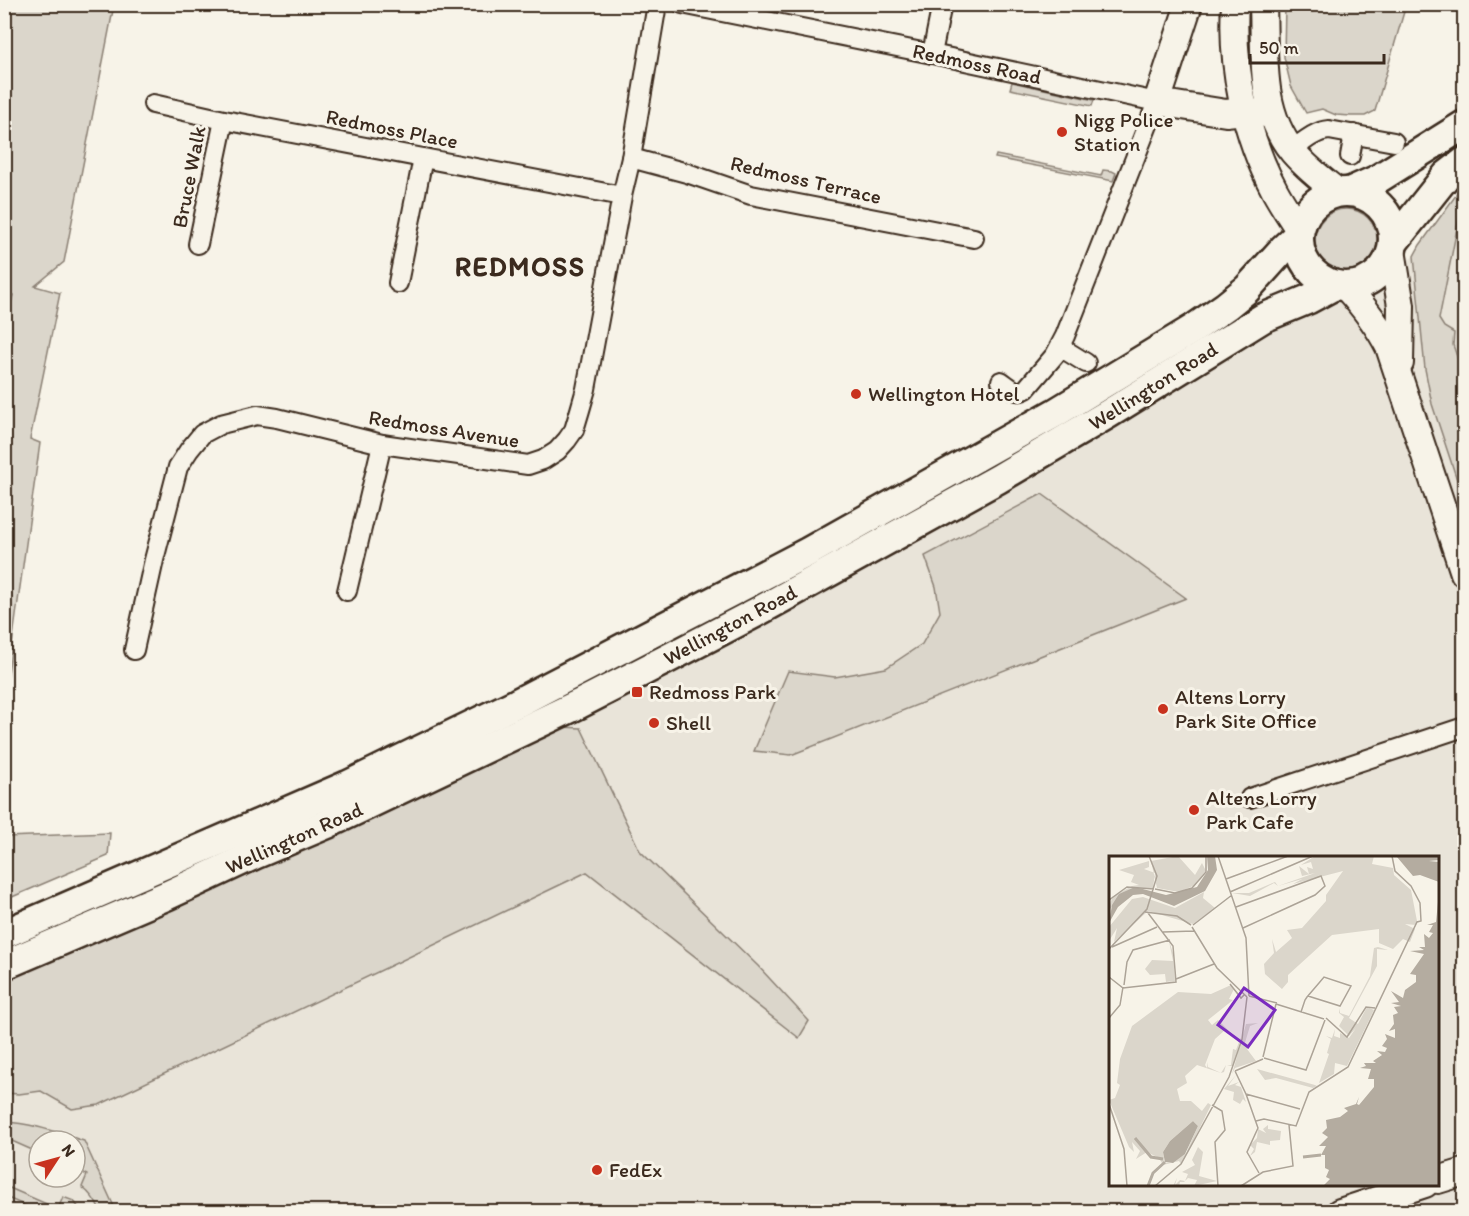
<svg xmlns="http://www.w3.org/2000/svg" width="1469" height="1216" font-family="Itim,sans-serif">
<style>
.built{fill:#e9e4d9;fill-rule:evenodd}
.green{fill:#dbd6cb;stroke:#8b8074;stroke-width:1.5}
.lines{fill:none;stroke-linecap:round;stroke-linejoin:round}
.street-casing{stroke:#3b2a1e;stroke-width:22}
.secondary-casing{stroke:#3b2a1e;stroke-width:30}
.primary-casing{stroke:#3b2a1e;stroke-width:33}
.street{stroke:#f7f3e8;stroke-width:18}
.secondary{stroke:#f7f3e8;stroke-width:26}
.primary{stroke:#f7f3e8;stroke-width:28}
.poi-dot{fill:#c8321e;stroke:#f7f3e8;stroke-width:2}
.labels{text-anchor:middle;stroke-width:6;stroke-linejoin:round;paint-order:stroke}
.street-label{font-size:21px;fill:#3b2a1e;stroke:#f7f3e8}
.poi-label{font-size:21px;fill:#3b2a1e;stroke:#f7f3e8;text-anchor:start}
.district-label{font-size:27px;font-weight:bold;letter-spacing:1.5px;fill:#3b2a1e;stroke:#f7f3e8}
.inset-river{fill:none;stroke:#b4aca0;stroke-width:3}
.inset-road{fill:none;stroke:#aca397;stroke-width:1.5}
.view{fill:#7b2cbf;fill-opacity:0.15;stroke:#7b2cbf;stroke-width:3}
.inset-edge{fill:none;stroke:#3b2a1e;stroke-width:3}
</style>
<rect width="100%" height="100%" fill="#f7f3e8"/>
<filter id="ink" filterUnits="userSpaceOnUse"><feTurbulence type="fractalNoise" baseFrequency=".0167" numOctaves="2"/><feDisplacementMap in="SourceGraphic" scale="12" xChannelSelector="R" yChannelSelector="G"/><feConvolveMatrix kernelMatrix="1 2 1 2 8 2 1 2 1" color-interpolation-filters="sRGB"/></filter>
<g filter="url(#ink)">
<!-- built -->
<path class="built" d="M 1464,184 L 1464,1211 L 5,1212 L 5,965 L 396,792 L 1310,298 L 1359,299 L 1414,256 L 1420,245 ZM 1110,858 L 1438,858 L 1438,1184 L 1110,1184 ZM 39,1141 L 75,1141 L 75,1177 L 39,1177 Z"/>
<!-- green -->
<g class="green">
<polygon points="5,4 114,5 64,262 35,286 60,293 30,439 40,443 5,695 4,332 13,295 4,292"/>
<polygon points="1285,5 1406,5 1375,111 1365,116 1351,116 1336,115 1322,109 1306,113 1291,86 1284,57"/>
<polygon points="1012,82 1094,100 1092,106 1010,89"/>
<polygon points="996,155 1101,176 1103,170 1112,171 1116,173 1113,181 995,158"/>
<polygon points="1464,184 1464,203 1462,203 1439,319 1444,327 1454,333 1453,345 1464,377 1464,500 1463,498 1432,404 1425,369 1414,256 1420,245"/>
<circle cx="1346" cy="240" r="31"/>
<polygon points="1042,494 1186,598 791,755 754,751 788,671 835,677 886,668 922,644 940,612 936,587 925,556"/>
<polygon points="561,727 581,728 640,851 758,966 809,1021 799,1038 587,872 99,1105 72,1109 41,1091 19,1094 5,1093 5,965"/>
<polygon points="110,833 108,856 5,900 5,837"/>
<path d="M 4,1122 C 32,1123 58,1133 84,1141 L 116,1211 L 100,1211 C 96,1201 91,1194 82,1187 L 87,1175 L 75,1169 L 75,1141 L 39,1141 L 39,1153 L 5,1138 Z"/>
<polygon points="5,1186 58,1209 63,1197 74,1201 81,1211 38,1211 5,1197"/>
</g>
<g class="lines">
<defs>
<g id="street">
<path d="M 682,4 L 932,54 L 1157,102 L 1065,336 L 1055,355 L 1026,389 C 1016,395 1010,387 1001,381"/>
<polyline points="932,54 942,4"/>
<polyline points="153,104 224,120 622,196"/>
<path d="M 1292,150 C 1303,142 1315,131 1329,130 L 1394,142"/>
<polyline points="1350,156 1354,134"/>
<polyline points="631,158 687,173 751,195 974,238"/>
<polyline points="198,244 224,120"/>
<polyline points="398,283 423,158"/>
<polyline points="1060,347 1086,363"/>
<polyline points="347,591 382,444"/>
<polyline points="134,650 154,560 178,467 189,450 202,434 221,424 257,415 277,418 382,444 528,465 543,460 557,451 567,440 574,430 580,410 586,389 622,196 631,158 657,4"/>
<polyline points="1250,798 1464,727"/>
</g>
<g id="secondary">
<polyline points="1189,4 1157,102 1226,113 1245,111 1272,115"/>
<path d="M 1235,4 C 1231,67 1245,135 1275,191 C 1282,204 1291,217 1299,230"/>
<path d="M 1263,4 C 1265,54 1259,111 1293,152 C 1306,167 1322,180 1338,192"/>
<polyline points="1392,250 1401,306 1400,363"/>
<path d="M 1346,287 C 1363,306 1378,325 1389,347 L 1464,573"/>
<polyline points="1438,1180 1464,1172"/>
<polyline points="1340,1212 1425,1184"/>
</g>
<g id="primary">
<circle cx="1346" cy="239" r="47"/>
<polyline points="1349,192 1376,180 1464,125"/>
<polyline points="1393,243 1447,175 1464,162"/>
<polyline points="4,934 348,785 517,703 808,552 1055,413 1193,329 1226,306 1247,289 1283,249 1298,235"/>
<polyline points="4,965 168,895 256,854 327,824 579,704 665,660 755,613 998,479 1108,414 1263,318 1309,299 1335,285"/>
</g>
</defs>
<!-- street casing -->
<use href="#street" class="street-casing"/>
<!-- secondary casing -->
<use href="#secondary" class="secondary-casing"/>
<!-- primary casing -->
<use href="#primary" class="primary-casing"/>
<!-- street -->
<use href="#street" class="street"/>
<!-- secondary -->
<use href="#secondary" class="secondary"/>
<!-- primary -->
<use href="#primary" class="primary"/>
</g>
</g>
<!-- markers -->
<g class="poi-dot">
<circle cx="1062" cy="132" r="6"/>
<circle cx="856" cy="394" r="6"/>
<rect x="631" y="686" width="12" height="12" rx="3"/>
<circle cx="1163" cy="709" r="6"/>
<circle cx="654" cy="723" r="6"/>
<circle cx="1194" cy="810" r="6"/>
<circle cx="597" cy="1170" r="6"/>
</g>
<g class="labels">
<!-- street labels -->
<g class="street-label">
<text transform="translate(977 64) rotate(12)" y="7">Redmoss Road</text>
<text transform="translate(392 129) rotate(11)" y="7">Redmoss Place</text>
<text transform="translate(189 177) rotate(-79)" y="7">Bruce Walk</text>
<text transform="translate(806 180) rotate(13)" y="7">Redmoss Terrace</text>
<text transform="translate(1153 386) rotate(-32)" y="7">Wellington Road</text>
<text transform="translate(444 429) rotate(9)" y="7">Redmoss Avenue</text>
<text transform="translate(730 625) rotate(-28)" y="7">Wellington Road</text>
<text transform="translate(294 838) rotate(-24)" y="7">Wellington Road</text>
</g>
<!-- poi labels -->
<g class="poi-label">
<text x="1074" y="127">Nigg Police<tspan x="1074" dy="24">Station</tspan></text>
<text x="868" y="401">Wellington Hotel</text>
<text x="649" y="699">Redmoss Park</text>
<text x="1175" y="704">Altens Lorry<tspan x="1175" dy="24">Park Site Office</tspan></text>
<text x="666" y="730">Shell</text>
<text x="1206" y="805">Altens Lorry<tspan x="1206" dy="24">Park Cafe</tspan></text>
<text x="609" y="1177">FedEx</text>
</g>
<!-- district labels -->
<g class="district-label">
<text x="520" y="276">REDMOSS</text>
</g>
</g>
<!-- overview -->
<g transform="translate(1109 856)">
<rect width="330" height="330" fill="#f7f3e8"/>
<path d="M 69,0 L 86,19 L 93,7 L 97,15 L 84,30 L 70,36 L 48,32 L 42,5 ZM 206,0 L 265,0 L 263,8 L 284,12 L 285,19 L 302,34 L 308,65 L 307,69 L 296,68 L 306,73 L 301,86 L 294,83 L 284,93 L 270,87 L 270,73 L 223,79 L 179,119 L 179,126 L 173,133 L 156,118 L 155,108 L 165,97 L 163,83 L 167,96 L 183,82 L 178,74 L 193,72 L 217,45 L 217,39 L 234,15 L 184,28 L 193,23 L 169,30 L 165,27 L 141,40 L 123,37 L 140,37 L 166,26 L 169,30 L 206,17 L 193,20 L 190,10 L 200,18 L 198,11 L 204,13 L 202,6 L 192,9 ZM 40,5 L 40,11 L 35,13 L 46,17 L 44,32 L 18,35 L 0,54 L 3,41 L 23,30 L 30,29 L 22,26 L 25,19 L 10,14 ZM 95,36 L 94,42 L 106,52 L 84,68 L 39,55 L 5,86 L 8,72 L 0,85 L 0,71 L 23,43 L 34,41 L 66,52 ZM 60,85 L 64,97 L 66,125 L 57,126 L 56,118 L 41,119 L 36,113 L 43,104 L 64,105 ZM 265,92 L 269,91 L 279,94 L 268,93 L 268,110 L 240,162 L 249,168 L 258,151 L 265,154 L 238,210 L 226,207 L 225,218 L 210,227 L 220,198 L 218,197 L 222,183 L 217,180 L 223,182 L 226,173 L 225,180 L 231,182 L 231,177 L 240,182 L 247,172 L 240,180 L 230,170 L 235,161 L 230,157 L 231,152 L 231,157 L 240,160 L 261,120 ZM 122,129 L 125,133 L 120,143 L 124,144 L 99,164 L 103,169 L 109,164 L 129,184 L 132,182 L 124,210 L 118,210 L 122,209 L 124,193 L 127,194 L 130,186 L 116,174 L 106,183 L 96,209 L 98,212 L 99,206 L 99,211 L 112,217 L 117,209 L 115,216 L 112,217 L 88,209 L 76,220 L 78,227 L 68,233 L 71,245 L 82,245 L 93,255 L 99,247 L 102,249 L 78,298 L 72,308 L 70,305 L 54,309 L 50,302 L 38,296 L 27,303 L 31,295 L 23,286 L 25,296 L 20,291 L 0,244 L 6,242 L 11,229 L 8,227 L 11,203 L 23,170 L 69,136 L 102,138 ZM 84,265 L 89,270 L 77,297 L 64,307 L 56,307 L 54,296 L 61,285 ZM 149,167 L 141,170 L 135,190 L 142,188 L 138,193 L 147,205 L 126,212 L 123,218 L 137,168 ZM 148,213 L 206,229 L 208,230 L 204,232 L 167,222 L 156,224 ZM 127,219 L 119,230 L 130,226 L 126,229 L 132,231 L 137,246 L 134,243 L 131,248 L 124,244 L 125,236 L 115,233 ZM 159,269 L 159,273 L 172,275 L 171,284 L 161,285 L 161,289 L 148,286 L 146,296 L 141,300 L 145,293 L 141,289 L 148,282 L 149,273 L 157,277 L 154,273 ZM 89,291 L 94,296 L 90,320 L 108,325 L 85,330 L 88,324 L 79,322 L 75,326 L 71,326 L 70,330 L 64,330 L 68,322 L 66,329 L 71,324 L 76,325 L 79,318 L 73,316 L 86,309 L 83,304 Z" fill="#dbd6cb" fill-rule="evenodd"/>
<path d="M 98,0 L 106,0 L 108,14 L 96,35 L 65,50 L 34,38 L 24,39 L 9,51 L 0,67 L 3,49 L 10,38 L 26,31 L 57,39 L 88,31 L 99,14 ZM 330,0 L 330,4 L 320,5 L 330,6 L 330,26 L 311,19 L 304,20 L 288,1 ZM 329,46 L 330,47 L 330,330 L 214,330 L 221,323 L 217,321 L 220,314 L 216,312 L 216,299 L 212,299 L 217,290 L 210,290 L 219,281 L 213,277 L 218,272 L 217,264 L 231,261 L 239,255 L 235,252 L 247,248 L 250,241 L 248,248 L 250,249 L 265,231 L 265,223 L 259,223 L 262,213 L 251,212 L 257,210 L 255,207 L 267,207 L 264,205 L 273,199 L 268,195 L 276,196 L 278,192 L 273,190 L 278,183 L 276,178 L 286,182 L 286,173 L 280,175 L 285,168 L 284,159 L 289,157 L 285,151 L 292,150 L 282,147 L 290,146 L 282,135 L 294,142 L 296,134 L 307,126 L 307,119 L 301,118 L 315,98 L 301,95 L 315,94 L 310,91 L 316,91 L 315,78 L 320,82 L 324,77 L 320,76 L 324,69 L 318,69 L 327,66 ZM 84,265 L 89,270 L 76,298 L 64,307 L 56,306 L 54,296 L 61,285 Z" fill="#b4aca0"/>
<path class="inset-river" d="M 26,282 L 42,301 L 54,303M 194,301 L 212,299M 39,330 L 44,317 L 56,306"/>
<path class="inset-road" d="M 109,0 L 137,82 L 140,140M 117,23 L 179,0M 46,33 L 66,37 L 83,32 L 97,16 L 97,0M 121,36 L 204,0M 0,44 L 18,31 L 45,33M 127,51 L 212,20 L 216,30 L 206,39 L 134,72M 36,56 L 68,60 L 82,69M 84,69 L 123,39M 83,71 L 108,112 L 138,141M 54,76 L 85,75M 3,91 L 48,71M 0,93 L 38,53 L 48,20 L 40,0M 0,121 L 14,132 L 67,126 L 64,90 L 39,57M 67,123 L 105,108M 121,128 L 132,142 L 135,139M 15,129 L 18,106 L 24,94 L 61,84M 140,140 L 168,147M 167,148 L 215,163M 192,156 L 196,144 L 198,141 L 210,127 L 215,121 L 242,130 L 231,150 L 199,140M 0,162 L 11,149 L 14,131M 217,162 L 238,181 L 257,151 L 266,152M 154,201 L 167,148M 155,202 L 197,214 L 216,164M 126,215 L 137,238 L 191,253M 126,215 L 154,203M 137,238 L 149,272 L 138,296 L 150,317M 0,248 L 15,293 L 18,330M 103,249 L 113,255 L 116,274 L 106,286 L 109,330M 147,265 L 155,263 L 187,270 L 200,236 L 239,211 L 308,66 L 312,65 L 311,47 L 302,30 L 286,15 L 283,0M 46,330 L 72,308 L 120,221 L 133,183 L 138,141M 132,330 L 154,316 L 184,310 L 180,269"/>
<path class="view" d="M 135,132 L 166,154 L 139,191 L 109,169 Z"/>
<rect width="330" height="330" class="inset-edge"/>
</g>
<!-- margin -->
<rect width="1469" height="1216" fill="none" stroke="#f7f3e8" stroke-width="24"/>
<rect x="12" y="12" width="1445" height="1192" fill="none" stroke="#3b2a1e" stroke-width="2" filter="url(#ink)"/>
<!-- north arrow -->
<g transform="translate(57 1159) rotate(54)"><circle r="28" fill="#f7f3e8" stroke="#aca397" stroke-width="1.5"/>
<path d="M0-4.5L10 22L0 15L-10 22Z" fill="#c8321e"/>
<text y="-9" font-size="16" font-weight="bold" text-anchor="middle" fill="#3b2a1e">N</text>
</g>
<!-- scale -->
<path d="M1250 54v9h134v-9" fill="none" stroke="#3b2a1e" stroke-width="3"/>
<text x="1259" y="54" font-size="18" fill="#3b2a1e" stroke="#f7f3e8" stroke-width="4.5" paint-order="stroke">50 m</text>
</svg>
